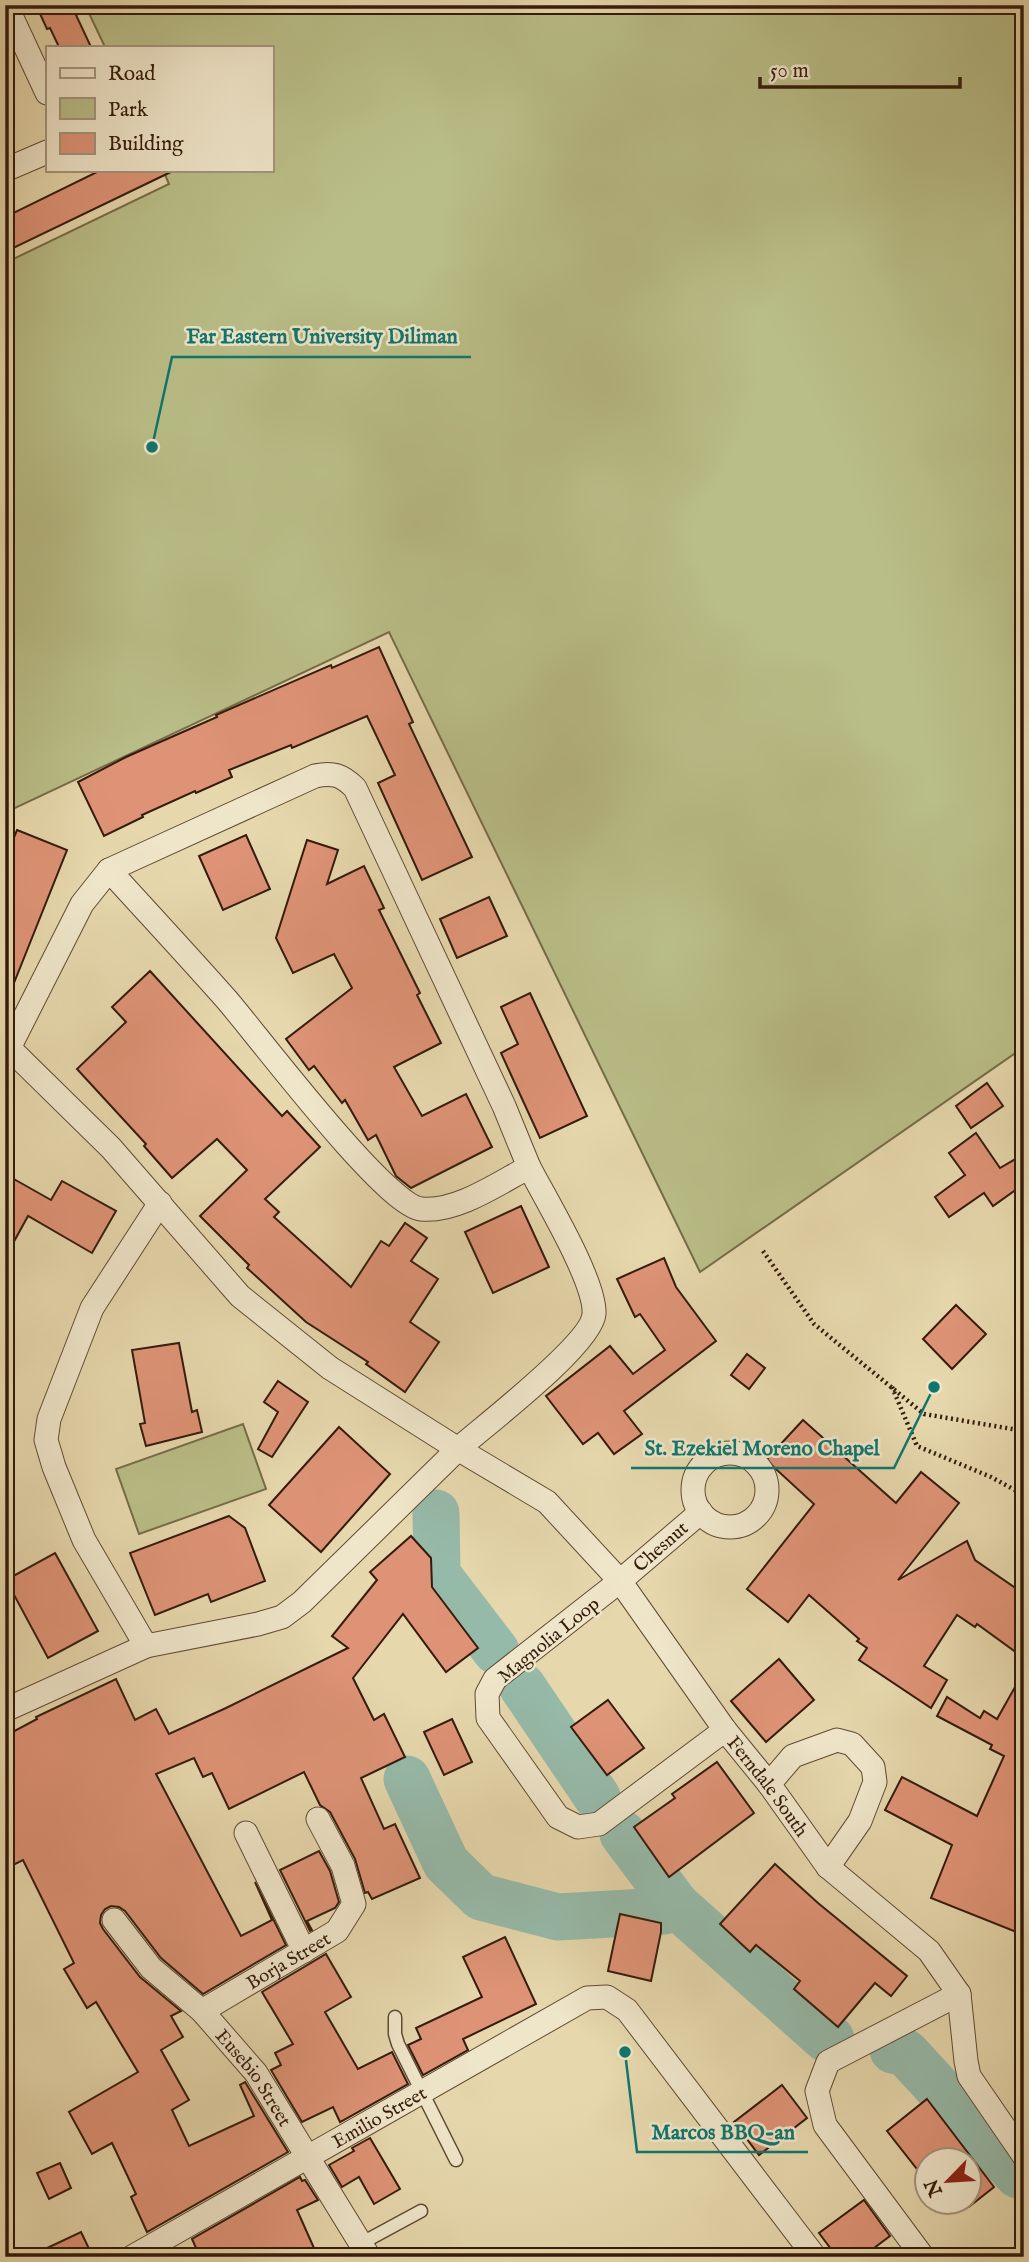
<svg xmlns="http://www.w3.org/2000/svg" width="1029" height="2262" font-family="'IM FELL English',serif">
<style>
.green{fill:#b9bd87;stroke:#766c49;stroke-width:2}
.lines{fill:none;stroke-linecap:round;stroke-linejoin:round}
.river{stroke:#96baa9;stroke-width:47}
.building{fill:#de9376;stroke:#341b0b;stroke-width:2}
.lane-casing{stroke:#604a33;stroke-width:15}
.street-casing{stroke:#604a33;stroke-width:25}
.path{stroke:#341b0b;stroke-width:4.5;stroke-dasharray:2 3.5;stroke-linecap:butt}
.lane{stroke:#efe5c9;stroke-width:12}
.street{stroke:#efe5c9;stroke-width:23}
.labels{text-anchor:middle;stroke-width:5;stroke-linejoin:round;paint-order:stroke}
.street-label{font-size:19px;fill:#341b0b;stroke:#efe5c9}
.leader{fill:none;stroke:#0f766e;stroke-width:2.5}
.callout-dot{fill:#0f766e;stroke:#efe5c9;stroke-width:2.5}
.callout-label{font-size:21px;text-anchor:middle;font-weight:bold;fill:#0f766e;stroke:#efe5c9;stroke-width:5;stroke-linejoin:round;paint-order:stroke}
</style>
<rect width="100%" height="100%" fill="#e6d7ac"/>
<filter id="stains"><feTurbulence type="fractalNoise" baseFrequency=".00286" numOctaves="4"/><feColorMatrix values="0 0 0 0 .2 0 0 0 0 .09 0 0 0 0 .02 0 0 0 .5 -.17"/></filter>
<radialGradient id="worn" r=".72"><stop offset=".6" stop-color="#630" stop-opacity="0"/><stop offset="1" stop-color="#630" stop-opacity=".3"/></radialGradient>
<!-- green -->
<g class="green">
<polygon points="85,5 1024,5 1024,1047 700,1272 389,632 13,809 5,805 5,263 169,184 163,170 271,170 271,47 105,47"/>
<polygon points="243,1424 266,1489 139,1534 116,1469"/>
</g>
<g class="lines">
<!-- river -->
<g class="river">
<polyline points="436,1513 437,1574 496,1651"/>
<polyline points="522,1686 597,1797"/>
<polyline points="407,1779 446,1863 481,1897 558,1917 664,1911 677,1906"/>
<polyline points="623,1834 677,1906 825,2038 831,2039"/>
<polyline points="893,2050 906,2053 1018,2175"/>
</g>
</g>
<!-- building -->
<g class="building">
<polygon points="36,5 97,5 76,15 91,47 59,47 50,28 47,29"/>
<polygon points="101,170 175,170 5,252 5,217"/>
<polygon points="379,647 413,722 409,724 472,857 422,880 378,783 395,775 367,716 292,748 291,745 229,770 232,777 196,793 195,791 142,815 143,817 104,836 78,782 126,757 217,717 216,715 331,665 332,668"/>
<polygon points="17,830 67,850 6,1003 5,859"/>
<polygon points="246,835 270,889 223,910 199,856"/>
<polygon points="307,840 338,850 327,884 364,866 384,908 379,910 420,993 417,995 441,1043 394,1067 422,1116 466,1094 492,1147 411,1188 396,1176 376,1135 368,1140 345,1100 342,1103 314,1066 309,1070 286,1039 352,988 334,954 293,973 276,938"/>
<polygon points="489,897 507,936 457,958 440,919"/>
<polygon points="150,971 282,1116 287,1111 320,1147 265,1199 279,1212 274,1217 351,1287 381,1241 389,1246 405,1223 427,1238 411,1261 438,1279 410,1322 439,1342 405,1392 366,1364 368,1362 306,1322 247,1268 249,1265 200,1216 247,1170 217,1139 172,1178 144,1146 146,1144 77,1069 126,1022 112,1007"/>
<polygon points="530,993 587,1116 540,1138 501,1053 518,1044 501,1007"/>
<polygon points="987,1083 1003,1106 971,1128 956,1106"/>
<polygon points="976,1133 1000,1168 1024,1154 1024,1184 993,1206 984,1193 949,1217 935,1197 965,1175 949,1153"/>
<polygon points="5,1174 51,1200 62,1181 116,1211 92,1253 28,1216 5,1258"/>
<polygon points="521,1206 549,1267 493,1293 465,1232"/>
<polygon points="664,1258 676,1287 716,1341 624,1411 642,1434 614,1454 598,1433 583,1444 546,1396 610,1346 633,1374 665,1350 640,1314 635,1317 617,1279"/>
<polygon points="956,1305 986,1334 952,1369 923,1339"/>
<polygon points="179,1343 192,1412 197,1410 202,1432 146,1446 140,1424 145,1423 132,1350"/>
<polygon points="747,1354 765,1368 749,1389 731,1375"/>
<polygon points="278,1381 308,1402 272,1457 258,1449 278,1412 264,1402"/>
<polygon points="803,1420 896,1503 921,1472 959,1503 898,1580 967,1541 975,1560 1024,1594 1024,1658 977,1624 975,1627 957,1615 924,1666 947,1680 931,1708 859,1660 867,1648 857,1641 859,1639 809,1595 788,1622 747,1589 814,1504 766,1460"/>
<polygon points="339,1427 390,1474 321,1552 269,1505"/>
<polygon points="229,1516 245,1528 265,1581 211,1602 208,1594 155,1615 130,1553"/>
<polygon points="411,1536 431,1558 432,1587 478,1648 446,1672 403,1614 353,1678 374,1720 384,1714 405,1757 361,1778 384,1829 395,1824 420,1878 372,1899 368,1892 365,1893 355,1859 330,1812 320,1805 304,1772 229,1809 212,1773 203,1777 194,1758 156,1774 241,1936 272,1920 255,1882 286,1945 203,1994 161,1958 125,1911 119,1907 111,1906 105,1909 101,1915 100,1923 103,1929 140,1977 181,2011 171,2016 183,2037 161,2050 189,2100 172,2110 189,2146 254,2116 240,2085 245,2082 288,2152 147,2232 131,2197 136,2194 112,2143 92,2154 69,2112 138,2072 96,2002 87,2008 64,1969 74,1963 23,1860 5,1869 5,1736 37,1719 36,1717 116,1679 135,1720 156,1709 169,1734 226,1708 348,1648 332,1636 377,1580 370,1572"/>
<polygon points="55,1553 98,1631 48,1658 6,1580"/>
<polygon points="779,1659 814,1700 766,1742 731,1701"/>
<polygon points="1024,1671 1024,1935 931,1898 952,1845 885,1810 902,1777 977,1816 1004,1756 990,1749 992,1745 937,1716 947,1697 980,1718 984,1711 997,1719"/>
<polygon points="608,1700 644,1748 607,1775 571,1727"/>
<polygon points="452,1719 472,1762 444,1775 424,1732"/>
<polygon points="717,1762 754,1813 669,1877 634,1827 675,1798 672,1794"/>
<polygon points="319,1851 330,1871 339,1902 335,1908 307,1921 312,1930 310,1931 280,1870"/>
<polygon points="775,1864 818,1903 907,1976 891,1996 875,1983 838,2027 794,1989 800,1981 756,1945 750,1952 720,1924"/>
<polygon points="620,1914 661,1923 661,1932 651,1981 608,1971"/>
<polygon points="505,1937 536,2004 463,2039 468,2050 423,2075 408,2045 421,2039 416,2028 482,1997 463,1957"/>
<polygon points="326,1954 351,1997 325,2012 358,2069 392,2052 408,2084 340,2122 333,2107 302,2122 271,2070 281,2065 275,2053 293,2044 262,1992"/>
<polygon points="782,2085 807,2118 759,2155 734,2122"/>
<polygon points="927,2099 994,2187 970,2206 970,2160 928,2160 928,2183 887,2131"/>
<polygon points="370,2138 400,2189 374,2204 359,2177 342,2187 329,2165 354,2151 352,2148"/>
<polygon points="60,2163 71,2188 49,2199 37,2173"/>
<polygon points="300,2177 302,2181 305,2180 318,2200 297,2210 318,2257 200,2257 192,2239"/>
<polygon points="864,2200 890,2236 862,2257 837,2257 819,2233"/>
<polygon points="81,2232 93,2257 28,2257"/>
</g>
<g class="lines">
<defs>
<g id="lane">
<polyline points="395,2017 395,2034 398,2044 456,2160"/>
<polyline points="360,2244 421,2211"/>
</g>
<g id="street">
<polyline points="6,5 47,93"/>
<polyline points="5,170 47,152"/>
<path d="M 5,1044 L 111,1148 L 240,1296 L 330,1368 L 458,1449 C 484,1426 592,1344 594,1314 C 596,1282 545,1198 529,1167 C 499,1183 456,1213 421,1209 C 385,1205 258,1036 227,1000 C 188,956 148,913 109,870"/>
<path d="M 5,1056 L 82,904 L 109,870 L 315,776 C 333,772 342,775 355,788 L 504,1106 L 529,1167"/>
<path id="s1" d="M 160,1203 L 92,1308 L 49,1419 L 46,1440 L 54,1467 L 84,1540 L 146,1646 L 258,1624 L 282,1617 L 302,1602 L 458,1449 L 547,1502 L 620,1581 L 725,1730 L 769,1784 L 828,1867 L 929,1951 L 959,1994 L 966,2061 L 969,2076 L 1024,2156"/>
<circle cx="730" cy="1490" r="37"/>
<polyline points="701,1512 620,1581 495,1679 487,1694 488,1718 558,1817 578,1827 599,1824 725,1730"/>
<polyline points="5,1710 146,1646"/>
<polyline points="769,1784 793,1756 837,1740 852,1744 873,1767 875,1782 860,1821 828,1867"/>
<polyline points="246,1833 304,1951"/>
<path id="s2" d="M 114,1920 L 151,1968 L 202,2011 L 256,2073 L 369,2257"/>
<path id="s3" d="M 202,2011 L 337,1931 L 354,1904 L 343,1866 L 318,1819"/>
<path id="s4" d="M 132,2257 L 587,1998 L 607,1997 L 627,2010 L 815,2257"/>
<polyline points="923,2257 825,2125 817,2091 828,2062 959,1994"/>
</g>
</defs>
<!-- lane casing -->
<use href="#lane" class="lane-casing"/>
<!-- street casing -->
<use href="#street" class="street-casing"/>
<!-- path -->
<g class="path">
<polyline points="763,1251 814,1324 924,1414 1024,1431"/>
<polyline points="892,1387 917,1446 991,1477 1024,1495"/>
</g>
<!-- lane -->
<use href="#lane" class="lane"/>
<!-- street -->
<use href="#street" class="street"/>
</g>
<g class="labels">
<!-- street labels -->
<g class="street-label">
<text transform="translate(660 1546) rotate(-41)" y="7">Chesnut</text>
<text transform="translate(548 1639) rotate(-39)" y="7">Magnolia Loop</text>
<text dy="7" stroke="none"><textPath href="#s1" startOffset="1342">Ferndale South</textPath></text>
<text dy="7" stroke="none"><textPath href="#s3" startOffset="100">Borja Street</textPath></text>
<text dy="7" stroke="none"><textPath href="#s2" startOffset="212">Eusebio Street</textPath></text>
<text dy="7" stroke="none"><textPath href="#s4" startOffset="284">Emilio Street</textPath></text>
</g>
</g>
<!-- callouts -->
<path class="leader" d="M152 447L172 357H471M934 1387L894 1468H631M625 2052L637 2152H808"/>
<g class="callout-dot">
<circle cx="152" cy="447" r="7"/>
<circle cx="934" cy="1387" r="7"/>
<circle cx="625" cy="2052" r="7"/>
</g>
<g class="callout-label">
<text x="322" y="343">Far Eastern University Diliman</text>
<text x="762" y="1455">St. Ezekiel Moreno Chapel</text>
<text x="723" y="2139">Marcos BBQ-an</text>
</g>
<!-- margin -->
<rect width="1029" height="2262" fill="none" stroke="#e6d7ac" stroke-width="28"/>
<rect x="7" y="7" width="1015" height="2248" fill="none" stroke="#341b0b" stroke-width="3.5"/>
<rect x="14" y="14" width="1001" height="2234" fill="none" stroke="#341b0b" stroke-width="2"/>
<!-- legend -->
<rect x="46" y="46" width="228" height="126" fill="#efe5c9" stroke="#a4947d" stroke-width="2"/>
<rect x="60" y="68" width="35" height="10" fill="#efe5c9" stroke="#a4947d" stroke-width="2"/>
<text x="108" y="80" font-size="21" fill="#341b0b">Road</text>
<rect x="60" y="98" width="35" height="21" fill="#b9bd87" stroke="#a4947d" stroke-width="2"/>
<text x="108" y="116" font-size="21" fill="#341b0b">Park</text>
<rect x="60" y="133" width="35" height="21" fill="#de9376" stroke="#a4947d" stroke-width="2"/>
<text x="108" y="150" font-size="21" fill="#341b0b">Building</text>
<!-- north arrow -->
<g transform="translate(948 2181) rotate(245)"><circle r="33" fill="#efe5c9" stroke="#a4947d" stroke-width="2"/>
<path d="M0-5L12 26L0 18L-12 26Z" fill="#8f2418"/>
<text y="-10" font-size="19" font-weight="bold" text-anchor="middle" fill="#341b0b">N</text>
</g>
<!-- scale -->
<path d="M760 77v10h200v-10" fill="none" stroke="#341b0b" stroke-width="3.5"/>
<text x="770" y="77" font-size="21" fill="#341b0b" stroke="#efe5c9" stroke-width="5" paint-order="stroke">50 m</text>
<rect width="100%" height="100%" filter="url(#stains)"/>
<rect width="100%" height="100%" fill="url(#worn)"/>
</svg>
